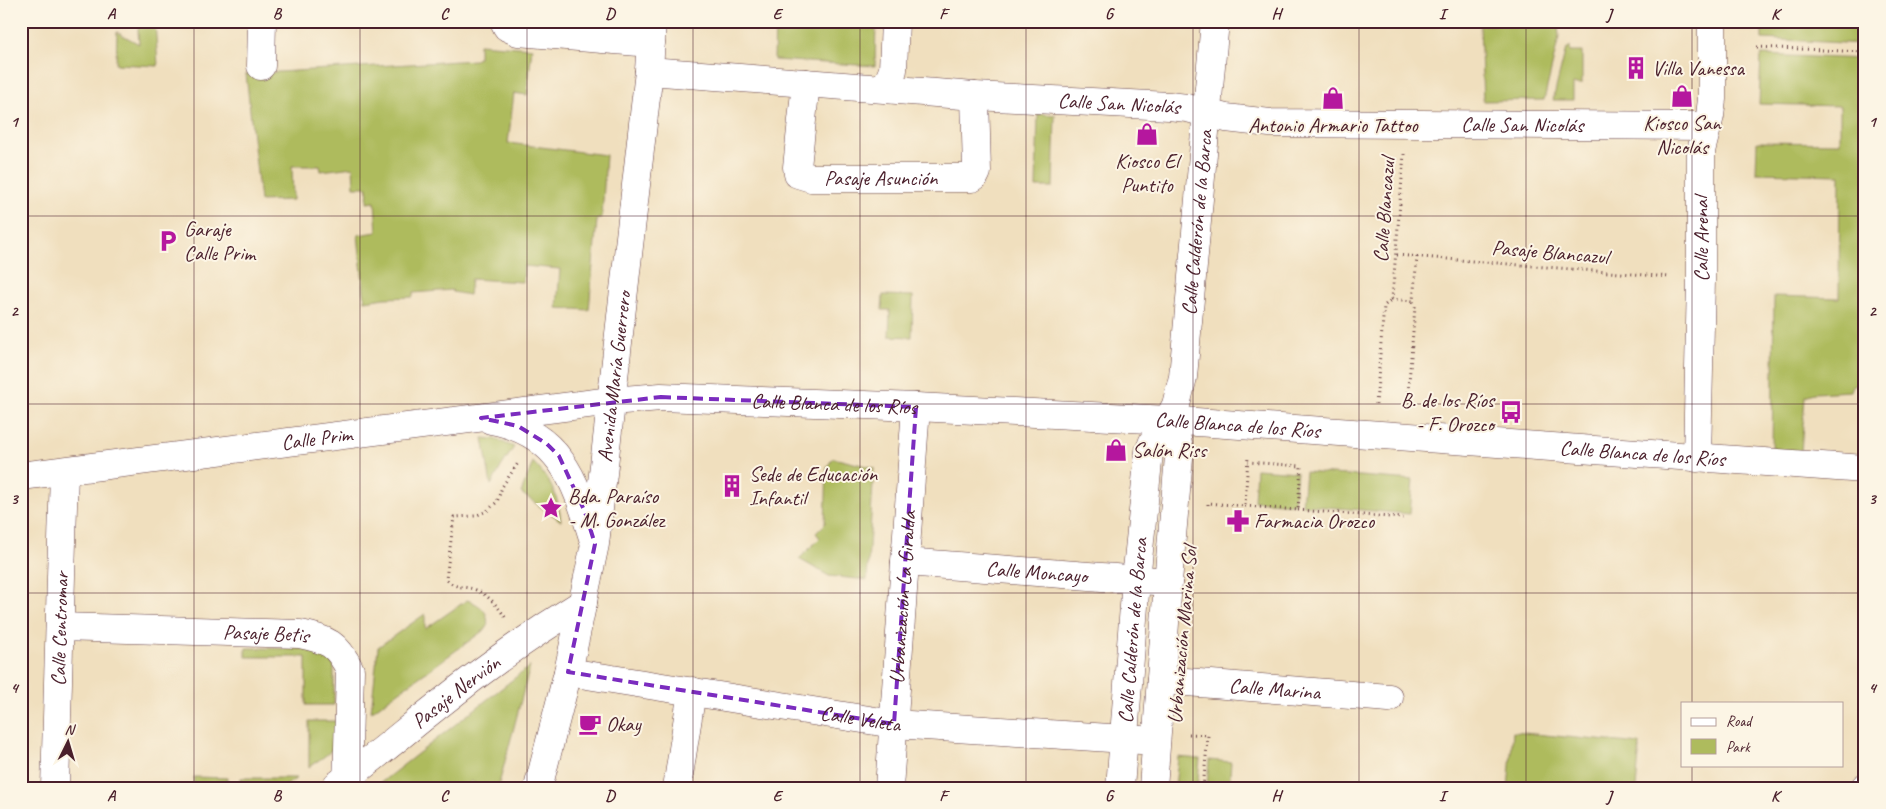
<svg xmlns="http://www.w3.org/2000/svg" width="1886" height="809" font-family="Caveat,sans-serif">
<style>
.green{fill:#aebb5d;stroke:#7c6d44}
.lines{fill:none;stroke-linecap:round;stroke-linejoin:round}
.street-casing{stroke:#633c41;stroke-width:29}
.secondary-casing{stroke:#633c41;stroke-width:29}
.path{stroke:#633c41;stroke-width:3;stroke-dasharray:1 4;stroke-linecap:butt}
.street{stroke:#fff;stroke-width:28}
.secondary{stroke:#fff;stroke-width:28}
.marked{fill:none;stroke:#7b2cbf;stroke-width:4;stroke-dasharray:10 6;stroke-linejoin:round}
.grid{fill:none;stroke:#4a1f2b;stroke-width:1;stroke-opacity:0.55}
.labels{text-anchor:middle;stroke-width:4;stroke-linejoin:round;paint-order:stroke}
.poi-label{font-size:21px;fill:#4a1f2b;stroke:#fcf5e5;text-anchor:start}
.street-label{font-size:21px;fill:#4a1f2b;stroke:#fcf5e5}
.neatline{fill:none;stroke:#4a1f2b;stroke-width:2}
.grid-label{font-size:16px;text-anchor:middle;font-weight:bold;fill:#4a1f2b}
</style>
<rect width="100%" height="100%" fill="#fcf5e5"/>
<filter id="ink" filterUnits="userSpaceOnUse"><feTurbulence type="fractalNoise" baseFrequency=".02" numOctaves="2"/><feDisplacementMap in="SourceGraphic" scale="10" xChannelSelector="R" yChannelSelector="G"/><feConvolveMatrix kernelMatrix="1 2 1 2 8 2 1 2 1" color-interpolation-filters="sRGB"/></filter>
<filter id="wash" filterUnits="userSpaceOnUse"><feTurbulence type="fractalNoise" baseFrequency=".0096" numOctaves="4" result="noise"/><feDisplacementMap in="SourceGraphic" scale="20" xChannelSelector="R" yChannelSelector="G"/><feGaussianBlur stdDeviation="1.12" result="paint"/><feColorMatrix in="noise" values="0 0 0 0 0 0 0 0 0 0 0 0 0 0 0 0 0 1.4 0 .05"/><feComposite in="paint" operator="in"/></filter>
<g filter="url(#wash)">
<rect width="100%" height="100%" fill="#f0dfbe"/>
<!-- green -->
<g class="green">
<polygon points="141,21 155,22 158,66 116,64 117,32 139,44 138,30"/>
<polygon points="782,21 876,21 875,66 774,60 775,23 782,24"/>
<polygon points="1762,21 1865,21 1865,44 1762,39"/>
<polygon points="1558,24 1559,37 1544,100 1483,101 1480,25"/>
<polygon points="479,44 532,48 527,95 514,93 508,143 606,155 602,217 597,220 589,310 557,308 560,269 524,266 523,282 471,279 469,295 453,292 452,290 413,293 413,297 385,298 365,301 358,235 377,232 375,202 367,203 368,187 354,187 353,167 321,171 320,166 292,166 293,200 260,201 246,74 475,60 479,57"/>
<polygon points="1570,46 1570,52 1582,52 1582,84 1573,84 1573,100 1553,100 1565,52"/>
<polygon points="1761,55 1865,59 1865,385 1853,385 1851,391 1814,393 1805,396 1801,452 1772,451 1774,296 1839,298 1840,175 1756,173 1757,142 1840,143 1840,106 1759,104"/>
<polygon points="1038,114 1055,115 1053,187 1036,187"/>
<polygon points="883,295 913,296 912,337 889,336 890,310 882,310"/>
<polygon points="483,438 495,439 514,447 501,467 491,485"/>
<polygon points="833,458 874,468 867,580 829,576 799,559 820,538 816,533 825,524 827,467"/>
<path d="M 533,462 C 551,481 558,495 561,521 L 521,493 Z"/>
<polygon points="1256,469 1297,472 1294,504 1254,501"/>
<polygon points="1305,472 1413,480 1410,514 1302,505"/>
<path d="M 467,600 C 481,605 490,612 487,628 L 371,712 L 378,647 L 425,614 L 425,629 Z"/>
<polygon points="246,648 323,649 334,664 334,705 306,705 306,657 246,657"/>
<polygon points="530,666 498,788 482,788 471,781 464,788 374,788"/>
<path d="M 309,721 L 338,721 C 335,754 334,749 309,767 Z"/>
<polygon points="1513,732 1640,744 1636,788 1508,788"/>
<polygon points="1178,757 1200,759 1197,788 1175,788"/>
<polygon points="1209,760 1231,762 1229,788 1207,788"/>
<polygon points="194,777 227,778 226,788 193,788"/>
<polygon points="241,778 297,778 282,788 240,788"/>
</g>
</g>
<g filter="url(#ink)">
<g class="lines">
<defs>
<g id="street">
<polyline points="504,21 507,27 518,32 651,43"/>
<polyline points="261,66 262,21"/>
<path id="s1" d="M 649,71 L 975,96 L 1169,106 L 1187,108 L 1226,118 L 1270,123 L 1708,126"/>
<path id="s2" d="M 806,83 L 797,167 L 798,174 L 811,178 L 972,178 L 975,176 L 977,172 L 975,96"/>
<polyline points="880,88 888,82 893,70 895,21"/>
<path id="s3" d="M 1168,420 L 1176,405 L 1183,377 L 1215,21"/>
<path id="s4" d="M 905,562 L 1168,582"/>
<path id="s5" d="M 60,627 L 300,634 C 328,640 337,643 350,670 L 347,788"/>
<path id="s6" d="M 568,672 L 894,724 L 1156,741"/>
<path id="s7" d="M 1161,680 L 1389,698"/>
<path id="s8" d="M 337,785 C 371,761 403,733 436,707 C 483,669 532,634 583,603"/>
<path id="s9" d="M 55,788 L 64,471"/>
<polyline points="677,788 692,691"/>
<path id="s10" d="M 889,788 L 916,407"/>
<polyline points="1865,788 1865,787"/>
</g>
<g id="secondary">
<path d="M 491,420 C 559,432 575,479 593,538"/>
<path id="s11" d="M 1697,458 L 1701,280 L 1701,151 L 1710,116 L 1712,99 L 1712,21"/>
<path id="s12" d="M 21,476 L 611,401 L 661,397 L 916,407 L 1168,420 L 1865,469"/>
<path id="s13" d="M 538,788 L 568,672 L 595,544 L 649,71 L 652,21"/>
<path id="s14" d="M 1120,788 L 1136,580 L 1149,452 C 1153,439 1158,430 1168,420"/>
<path d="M 1153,788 L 1168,582 L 1179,457 C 1179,442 1176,433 1168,420"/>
</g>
</defs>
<!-- street casing -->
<use href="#street" class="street-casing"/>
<!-- secondary casing -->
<use href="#secondary" class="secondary-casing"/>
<!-- path -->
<g class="path">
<polyline points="1757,47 1865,52"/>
<polyline points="1404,154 1392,299 1413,301 1417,257"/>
<polyline points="1397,255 1670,277"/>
<polyline points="1376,404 1384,306 1392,299"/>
<polyline points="1407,407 1415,307 1413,301"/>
<polyline points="1208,505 1208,503 1245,506 1248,457"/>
<polyline points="1245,506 1298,510 1301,466 1248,462"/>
<polyline points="1298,510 1403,518"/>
<path d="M 505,617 C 497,605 489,596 476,590 C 464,585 456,590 446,579 L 454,517 L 475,516 L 487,511 L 497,502 L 502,487 L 518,463"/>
<polyline points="1189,734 1208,735 1203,788"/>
<polyline points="235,788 235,784"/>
</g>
<!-- street -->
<use href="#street" class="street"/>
<!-- secondary -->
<use href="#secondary" class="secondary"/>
</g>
</g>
<!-- marked area -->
<path class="marked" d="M 661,397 L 916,407 L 894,724 L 568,672 L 595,544 L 585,512 L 559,456 L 547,444 L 518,426 L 481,418 Z"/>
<!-- grid -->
<path class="grid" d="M 194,21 L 194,788M 360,21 L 360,788M 527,21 L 527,788M 693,21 L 693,788M 860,21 L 860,788M 1026,21 L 1026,788M 1193,21 L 1193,788M 1359,21 L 1359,788M 1526,21 L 1526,788M 1692,21 L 1692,703M 21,216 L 1865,216M 21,404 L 1865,404M 21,593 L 1865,593M 1692,765 L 1692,788"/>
<!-- icons -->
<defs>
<symbol id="building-bare" viewBox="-9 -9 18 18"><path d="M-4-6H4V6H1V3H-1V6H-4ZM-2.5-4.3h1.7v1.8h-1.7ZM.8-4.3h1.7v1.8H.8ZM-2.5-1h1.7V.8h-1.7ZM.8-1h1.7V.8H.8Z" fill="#b5179e" stroke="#fcf5e5" stroke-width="2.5" paint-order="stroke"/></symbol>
<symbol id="shop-bare" viewBox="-9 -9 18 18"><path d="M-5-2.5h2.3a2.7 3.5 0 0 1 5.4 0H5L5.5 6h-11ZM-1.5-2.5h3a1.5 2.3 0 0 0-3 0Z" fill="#b5179e" stroke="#fcf5e5" stroke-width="2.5" paint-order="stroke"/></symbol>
<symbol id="parking-bare" viewBox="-9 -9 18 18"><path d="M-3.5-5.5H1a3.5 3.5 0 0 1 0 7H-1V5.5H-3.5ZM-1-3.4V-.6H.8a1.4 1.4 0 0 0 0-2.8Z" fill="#b5179e" stroke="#fcf5e5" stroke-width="2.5" paint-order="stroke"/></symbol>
<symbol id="bus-bare" viewBox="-9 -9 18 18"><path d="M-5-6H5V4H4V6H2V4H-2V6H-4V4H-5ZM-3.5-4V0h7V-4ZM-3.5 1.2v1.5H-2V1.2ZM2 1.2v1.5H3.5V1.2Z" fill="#b5179e" stroke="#fcf5e5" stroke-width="2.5" paint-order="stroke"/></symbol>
<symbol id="sight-bare" viewBox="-9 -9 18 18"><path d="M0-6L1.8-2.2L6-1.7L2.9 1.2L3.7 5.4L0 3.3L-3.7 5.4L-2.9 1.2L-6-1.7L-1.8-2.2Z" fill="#b5179e" stroke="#fcf5e5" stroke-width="2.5" paint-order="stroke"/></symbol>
<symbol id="pharmacy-bare" viewBox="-9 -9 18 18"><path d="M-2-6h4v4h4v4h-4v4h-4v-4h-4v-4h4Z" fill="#b5179e" stroke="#fcf5e5" stroke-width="2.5" paint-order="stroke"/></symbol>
<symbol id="cafe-bare" viewBox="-9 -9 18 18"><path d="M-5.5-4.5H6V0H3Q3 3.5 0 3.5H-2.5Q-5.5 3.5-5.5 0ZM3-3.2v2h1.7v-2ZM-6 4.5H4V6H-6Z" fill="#b5179e" stroke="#fcf5e5" stroke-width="2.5" paint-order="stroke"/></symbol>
</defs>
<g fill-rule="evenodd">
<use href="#building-bare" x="1620" y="52" width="32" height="32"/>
<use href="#shop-bare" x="1666" y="80" width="32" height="32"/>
<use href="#shop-bare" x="1317" y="82" width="32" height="32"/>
<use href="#shop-bare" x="1131" y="118" width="32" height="32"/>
<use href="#parking-bare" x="152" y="225" width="32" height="32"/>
<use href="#bus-bare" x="1495" y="396" width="32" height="32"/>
<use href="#shop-bare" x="1100" y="434" width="32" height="32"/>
<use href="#building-bare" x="716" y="470" width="32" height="32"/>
<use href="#sight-bare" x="535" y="492" width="32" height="32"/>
<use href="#pharmacy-bare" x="1222" y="505" width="32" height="32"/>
<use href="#cafe-bare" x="574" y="708" width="32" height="32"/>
</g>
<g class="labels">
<!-- poi labels -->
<g class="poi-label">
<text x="1652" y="75">Villa Vanessa</text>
<text x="1682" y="130" text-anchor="middle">Kiosco San<tspan x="1682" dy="24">Nicolás</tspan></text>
<text x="1333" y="132" text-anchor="middle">Antonio Armario Tattoo</text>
<text x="1147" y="168" text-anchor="middle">Kiosco El<tspan x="1147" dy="24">Puntito</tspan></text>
<text x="184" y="236">Garaje<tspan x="184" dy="24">Calle Prim</tspan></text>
<text x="1494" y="407" text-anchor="end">B. de los Ríos<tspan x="1494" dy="24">- F. Orozco</tspan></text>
<text x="1132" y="457">Salón Riss</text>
<text x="749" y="481">Sede de Educación<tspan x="749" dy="24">Infantil</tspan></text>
<text x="568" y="503">Bda. Paraíso<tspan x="568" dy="24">- M. González</tspan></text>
<text x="1254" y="528">Farmacia Orozco</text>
<text x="606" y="731">Okay</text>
</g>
<!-- street labels -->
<g class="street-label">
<text dy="7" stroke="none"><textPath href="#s1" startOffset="471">Calle San Nicolás</textPath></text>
<text dy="7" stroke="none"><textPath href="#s1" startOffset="876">Calle San Nicolás</textPath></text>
<text dy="7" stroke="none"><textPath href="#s2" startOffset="175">Pasaje Asunción</textPath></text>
<text transform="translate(1384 210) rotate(-86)" y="7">Calle Blancazul</text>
<text dy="7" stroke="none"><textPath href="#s3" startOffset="201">Calle Calderón de la Barca</textPath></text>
<text dy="7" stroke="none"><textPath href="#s11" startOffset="219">Calle Arenal</textPath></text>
<text transform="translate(1550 252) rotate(5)" y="7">Pasaje Blancazul</text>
<text dy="7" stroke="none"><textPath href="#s13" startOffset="419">Avenida María Guerrero</textPath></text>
<text dy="7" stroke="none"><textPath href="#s12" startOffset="818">Calle Blanca de los Ríos</textPath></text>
<text dy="7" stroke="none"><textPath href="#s12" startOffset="1222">Calle Blanca de los Ríos</textPath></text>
<text dy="7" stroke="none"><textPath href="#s12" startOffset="298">Calle Prim</textPath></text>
<text dy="7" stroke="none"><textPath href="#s12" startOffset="1628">Calle Blanca de los Ríos</textPath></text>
<text dy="7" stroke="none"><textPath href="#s4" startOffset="132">Calle Moncayo</textPath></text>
<text dy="7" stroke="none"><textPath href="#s10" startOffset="191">Urbanización La Giralda</textPath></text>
<text dy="7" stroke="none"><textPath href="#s9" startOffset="159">Calle Centromar</textPath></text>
<text dy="7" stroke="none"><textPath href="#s14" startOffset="158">Calle Calderón de la Barca</textPath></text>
<text dy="7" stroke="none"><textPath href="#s5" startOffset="206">Pasaje Betis</textPath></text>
<text transform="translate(1182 635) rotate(-85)" y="7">Urbanización Marina Sol</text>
<text dy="7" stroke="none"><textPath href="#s7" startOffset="114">Calle Marina</textPath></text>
<text dy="7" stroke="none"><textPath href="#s8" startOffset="151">Pasaje Nervión</textPath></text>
<text dy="7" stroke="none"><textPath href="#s6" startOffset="296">Calle Veleta</textPath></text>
</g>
</g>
<!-- margin -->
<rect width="1886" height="809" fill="none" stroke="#fcf5e5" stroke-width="55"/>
<!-- legend -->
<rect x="1681" y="702" width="162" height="65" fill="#fcf5e5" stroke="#b59f9b"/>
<rect x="1691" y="718" width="25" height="8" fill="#ffffff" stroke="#b59f9b"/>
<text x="1726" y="726" font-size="15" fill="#4a1f2b">Road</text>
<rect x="1691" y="739" width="25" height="15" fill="#aebb5d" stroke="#b59f9b"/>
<text x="1726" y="752" font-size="15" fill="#4a1f2b">Park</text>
<!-- north arrow -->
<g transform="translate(68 742) rotate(5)" stroke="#fcf5e5" stroke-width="4" paint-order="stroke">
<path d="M0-4L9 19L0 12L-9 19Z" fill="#4a1f2b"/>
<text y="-8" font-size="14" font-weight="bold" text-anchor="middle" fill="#4a1f2b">N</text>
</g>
<rect x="28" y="28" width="1830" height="754" class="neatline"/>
<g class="grid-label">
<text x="111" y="19">A</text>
<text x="277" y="19">B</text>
<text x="444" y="19">C</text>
<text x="610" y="19">D</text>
<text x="777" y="19">E</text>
<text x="943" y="19">F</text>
<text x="1109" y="19">G</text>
<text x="1276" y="19">H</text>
<text x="1442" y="19">I</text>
<text x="1609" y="19">J</text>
<text x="1775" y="19">K</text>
<text x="14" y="127">1</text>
<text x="1872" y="127">1</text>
<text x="14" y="316">2</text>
<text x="1872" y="316">2</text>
<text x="14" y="504">3</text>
<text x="1872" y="504">3</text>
<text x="14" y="693">4</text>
<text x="1872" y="693">4</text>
<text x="111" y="801">A</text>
<text x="277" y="801">B</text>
<text x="444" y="801">C</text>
<text x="610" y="801">D</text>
<text x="777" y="801">E</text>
<text x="943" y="801">F</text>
<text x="1109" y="801">G</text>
<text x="1276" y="801">H</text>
<text x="1442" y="801">I</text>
<text x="1609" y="801">J</text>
<text x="1775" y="801">K</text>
</g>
</svg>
